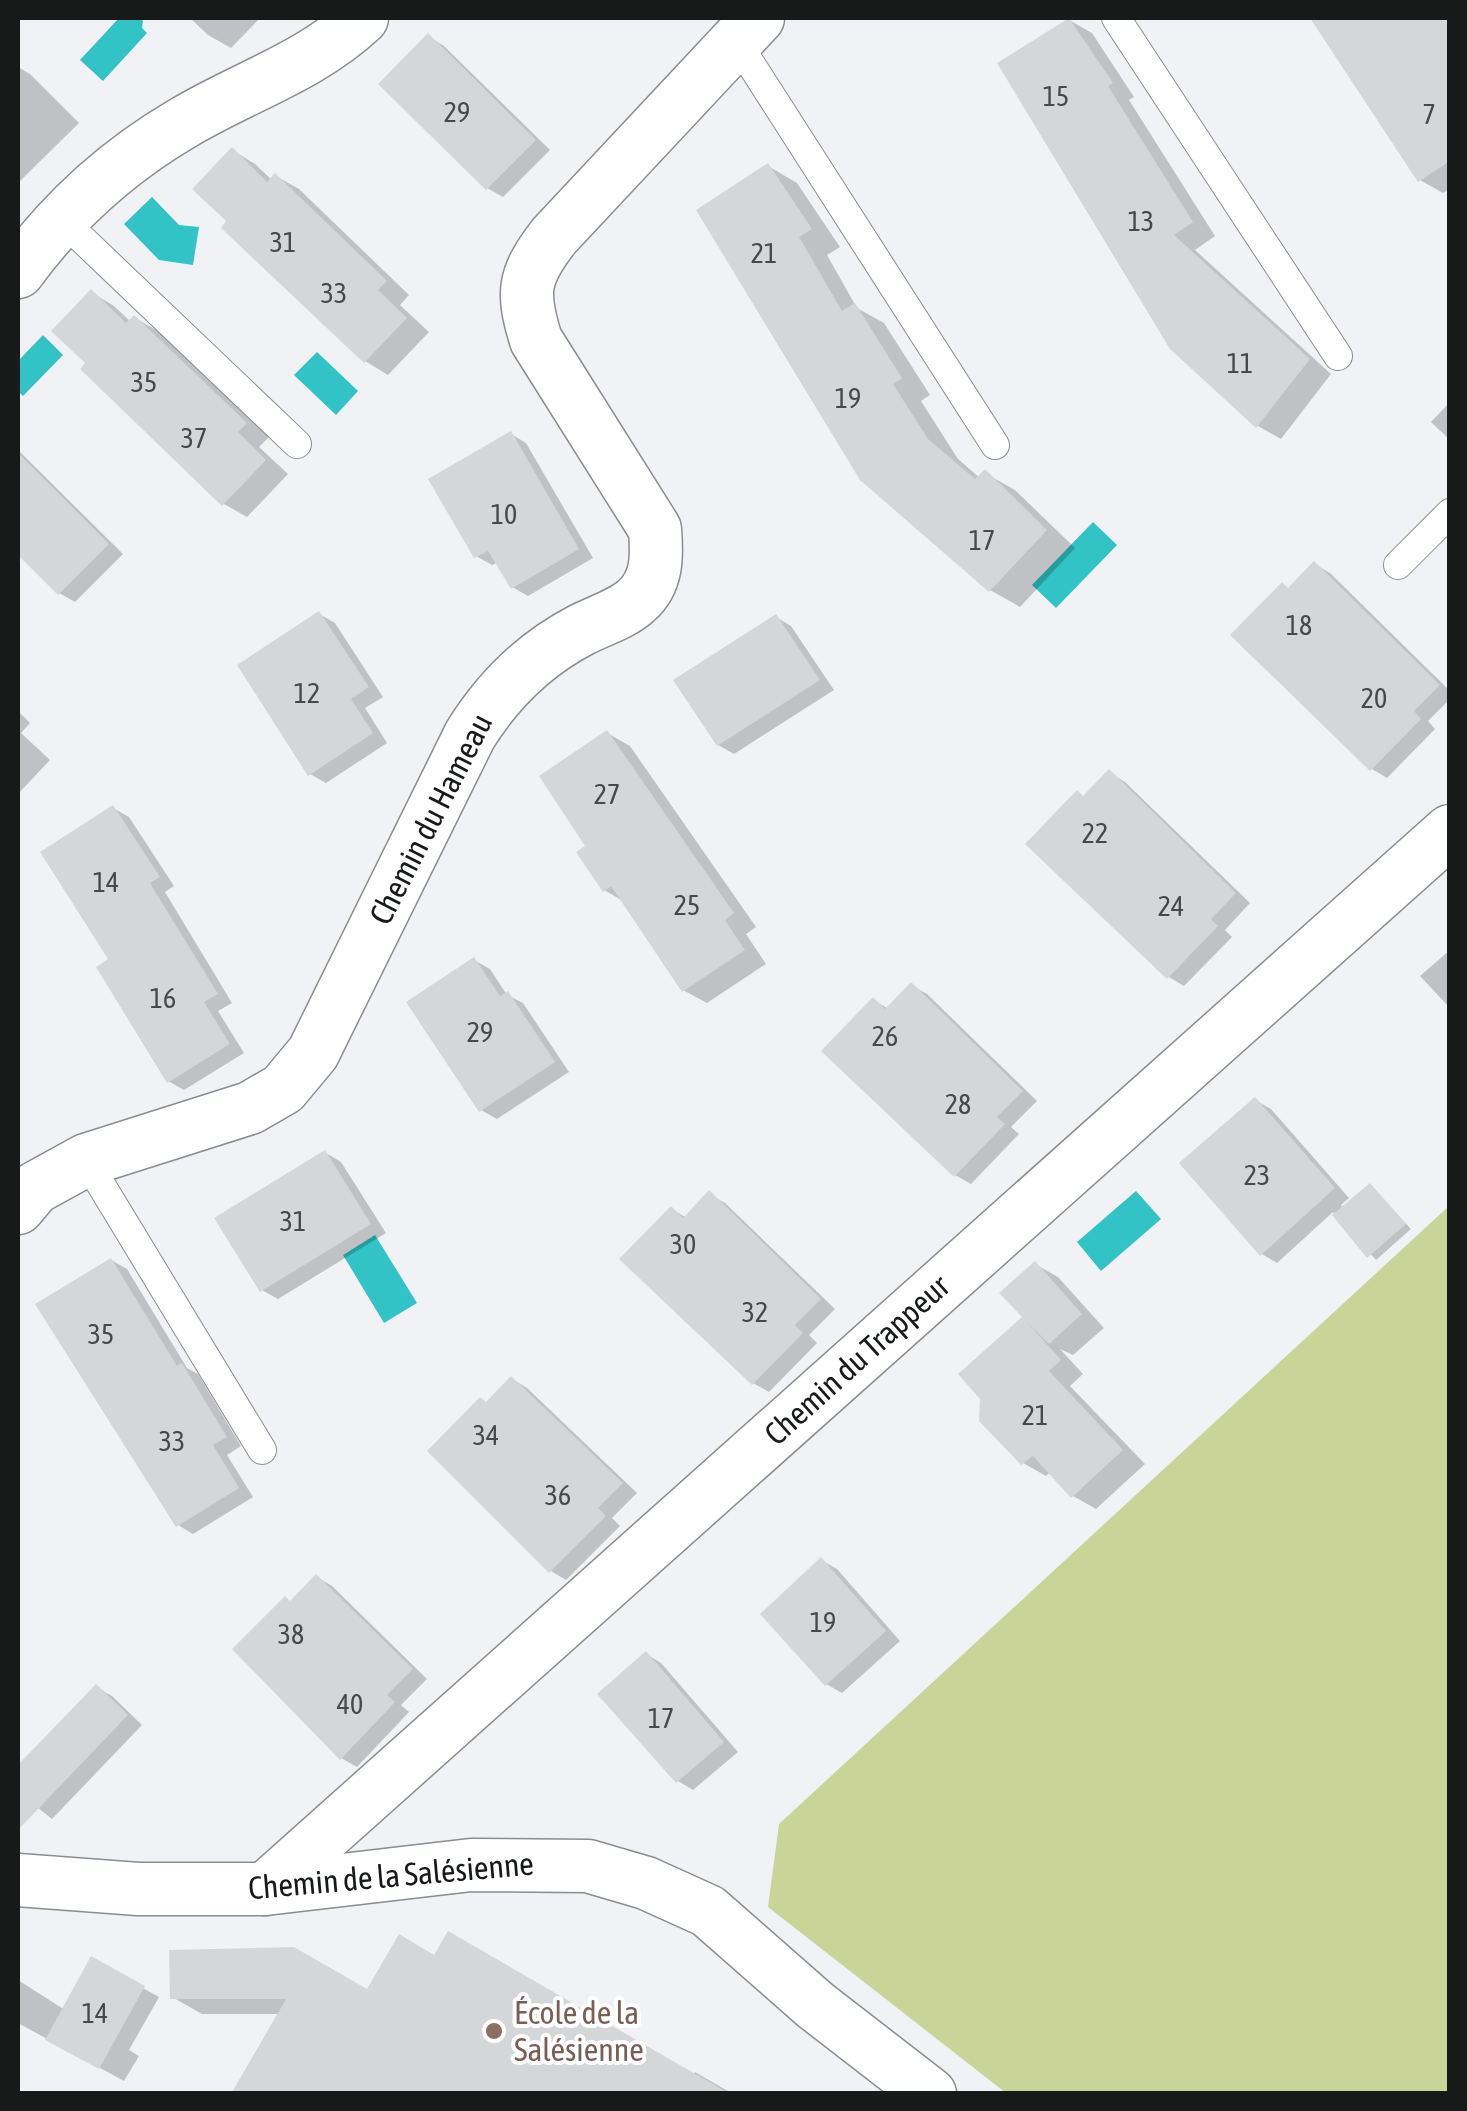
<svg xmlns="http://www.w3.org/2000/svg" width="1467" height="2111" font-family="'Asap Condensed',sans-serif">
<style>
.green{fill:#cad498}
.water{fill:#31c3c6}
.shadow{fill:#0003}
.building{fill:#d4d6d8}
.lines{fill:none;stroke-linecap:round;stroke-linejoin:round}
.service-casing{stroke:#8a8c8e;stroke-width:30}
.minor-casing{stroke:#8a8c8e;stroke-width:55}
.service{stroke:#fff;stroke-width:28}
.minor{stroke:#fff;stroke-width:52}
.education-dot{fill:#8d6e63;stroke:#fff;stroke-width:4}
.labels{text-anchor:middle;stroke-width:8;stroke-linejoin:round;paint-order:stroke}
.number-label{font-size:28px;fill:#474849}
.street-label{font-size:32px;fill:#181919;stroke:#fff}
.education-label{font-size:32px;fill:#785e54;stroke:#fff;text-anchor:start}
</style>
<rect width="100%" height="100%" fill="#f1f2f5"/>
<!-- green -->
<polygon class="green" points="1449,1206 1449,2093 1006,2093 768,1907 779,1824"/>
<!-- water -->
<g class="water">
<polygon points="119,18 140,18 143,21 142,28 147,33 103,81 80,60"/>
<polygon points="152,197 179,225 199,227 193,265 159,260 124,224"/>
<polygon points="43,335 63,355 23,396 18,391 18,361"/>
<polygon points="317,352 358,391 336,415 294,375"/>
<polygon points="1093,522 1117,545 1056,608 1032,585"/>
<polygon points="1136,1191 1161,1219 1101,1271 1077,1242"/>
<polygon points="375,1235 417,1303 384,1323 343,1255"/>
</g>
<!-- shadow -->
<g class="shadow">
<polygon points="190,18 260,18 231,48 208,35"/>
<polygon points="1313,18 1450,18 1450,189 1443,193 1420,180"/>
<polygon points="1069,20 1092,33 1134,97 1129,100 1215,236 1195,250 1331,374 1281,439 1258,426 1172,348"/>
<polygon points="429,37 444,46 550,150 503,197 487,188"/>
<polygon points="18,67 30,74 79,123 18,183"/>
<polygon points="232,150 255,164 272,180 276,176 299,189 409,295 400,305 429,332 388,375 365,361 230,221"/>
<polygon points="768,166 797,183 840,247 827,255 857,308 884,323 930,395 921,401 958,459 980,478 985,473 1015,490 1075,548 1020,607 990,590 862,478"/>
<polygon points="91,292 114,306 131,322 135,318 158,331 269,437 259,447 288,474 247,517 224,504 89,363"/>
<polygon points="1450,402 1450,440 1431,422"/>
<polygon points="511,434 526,443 593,558 528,596 512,587 498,562 492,565 476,556"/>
<polygon points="18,450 123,554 75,602 59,593 18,552"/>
<polygon points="1314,564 1330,573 1450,691 1450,699 1428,721 1435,729 1387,778 1372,769 1233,635 1290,589"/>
<polygon points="319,614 335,623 383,697 365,708 387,743 326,783 310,774"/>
<polygon points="776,617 791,626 834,690 734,754 718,745"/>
<polygon points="18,711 30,723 21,733 50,760 18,794"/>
<polygon points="607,733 630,746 756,927 746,934 766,964 707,1003 683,990 625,902 604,890 589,847"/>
<polygon points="1110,773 1125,782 1250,903 1225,930 1232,937 1184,986 1169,977 1085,798"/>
<polygon points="113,808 129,817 174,886 165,892 232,1003 218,1011 244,1053 184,1090 168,1081 112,960"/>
<polygon points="1450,950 1450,1008 1420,976"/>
<polygon points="474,960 490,969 507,995 523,1003 569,1072 497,1119 481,1110"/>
<polygon points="911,985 927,994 1037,1101 1011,1127 1019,1134 971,1184 955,1175 873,1000 889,1009"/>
<polygon points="1255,1100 1271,1109 1349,1198 1341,1205 1344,1209 1371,1186 1411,1229 1376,1260 1333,1212 1277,1263 1262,1254"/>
<polygon points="326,1153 341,1162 386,1233 278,1299 262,1290"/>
<polygon points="709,1194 725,1203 835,1309 809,1335 817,1343 769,1392 753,1383 671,1209 687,1218"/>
<polygon points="111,1260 127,1269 187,1368 198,1374 241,1446 227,1455 253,1497 193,1534 178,1525"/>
<polygon points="1035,1264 1058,1277 1104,1328 1073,1355 1060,1349 1083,1374 1070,1386 1145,1464 1096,1509 1073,1496 1051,1472 1046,1476 1023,1463 1026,1317"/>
<polygon points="512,1379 527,1388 637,1493 612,1518 620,1526 566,1580 551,1571 487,1404"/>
<polygon points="821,1560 837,1569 900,1641 842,1693 826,1684"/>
<polygon points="317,1577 332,1586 427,1679 401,1705 409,1712 357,1767 341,1758 292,1603"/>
<polygon points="646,1654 661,1663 738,1752 693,1790 678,1781"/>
<polygon points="96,1687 112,1696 142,1725 52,1819 18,1792 18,1769"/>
<polygon points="435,1958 693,2075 695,2072 733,2094 234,2094 280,2014 202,2014 172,1997 368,1992"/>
<polygon points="92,1960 159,1997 129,2050 139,2056 124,2081 18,2023 18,1980 65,2010"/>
</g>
<!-- building -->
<g class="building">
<polygon points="1069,18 1113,83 1108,86 1193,222 1174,235 1310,359 1256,428 1170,349 997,63"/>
<polygon points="1310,18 1450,18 1450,161 1418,182"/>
<polygon points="428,33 536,140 486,190 378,84"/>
<polygon points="232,147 267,182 275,173 387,281 378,290 407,318 364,363 221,228 226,221 192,189"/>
<polygon points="768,163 812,229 799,237 842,311 855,303 902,378 893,384 928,439 975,479 985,469 1047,530 989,592 860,480 696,210"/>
<polygon points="91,289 126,323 134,315 247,423 238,432 266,460 222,506 80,369 85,363 51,331"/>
<polygon points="511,431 579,549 511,589 488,551 474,558 428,479"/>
<polygon points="18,453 109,544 58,595 18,555"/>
<polygon points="1314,561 1440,685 1414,711 1421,719 1370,771 1230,635 1282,582 1288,588"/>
<polygon points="319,611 369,687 351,699 373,733 308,776 237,665"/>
<polygon points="776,614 820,680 717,746 673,680"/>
<polygon points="607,730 734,913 725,920 745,950 682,992 611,886 603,892 576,852 585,846 539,776"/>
<polygon points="1109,769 1236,893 1211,919 1218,926 1167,979 1025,844 1077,790 1083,796"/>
<polygon points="113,805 160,877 150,883 218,994 204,1002 230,1044 167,1083 96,967 108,959 40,852"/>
<polygon points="474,957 500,996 508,991 555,1062 479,1112 406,1002"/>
<polygon points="911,982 1023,1091 997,1117 1005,1124 954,1177 821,1051 873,997 885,1009"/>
<polygon points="1255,1097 1335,1188 1260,1256 1179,1163"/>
<polygon points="325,1150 371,1224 260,1292 214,1218"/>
<polygon points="1370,1183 1406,1224 1367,1258 1332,1215"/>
<polygon points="709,1190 821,1299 795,1325 803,1333 752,1385 619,1259 671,1206 683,1218"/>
<polygon points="111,1258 177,1366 182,1363 227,1437 213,1445 239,1488 176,1527 35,1304"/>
<polygon points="1035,1261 1082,1314 1049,1344 1026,1321 1061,1360 1049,1371 1123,1450 1071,1498 1033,1456 1021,1465 979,1421 980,1399 958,1374 1022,1317 999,1293"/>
<polygon points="511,1376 623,1483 598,1508 606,1516 549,1573 427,1451 480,1397 486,1402"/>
<polygon points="821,1557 886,1631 825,1686 760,1614"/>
<polygon points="316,1574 413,1669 387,1695 395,1702 340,1760 232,1649 285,1596 290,1601"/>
<polygon points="646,1651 724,1742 676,1783 597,1694"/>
<polygon points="96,1684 128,1715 18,1830 18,1765"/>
<polygon points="448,1931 730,2094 231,2094 286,1999 170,1999 169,1950 294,1947 367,1989 399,1934 434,1955"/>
<polygon points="91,1956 145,1986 99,2069 45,2040"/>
</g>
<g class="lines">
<defs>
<g id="service">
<polyline points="1116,18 1338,356"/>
<polyline points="736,41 995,445"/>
<polyline points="60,218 297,444"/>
<polyline points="1398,565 1450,513"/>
<polyline points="86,1160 262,1450"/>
</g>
<g id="minor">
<path d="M 18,272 C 62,212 118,161 183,123 C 243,87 310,67 362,18"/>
<path d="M 18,1208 L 35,1188 L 86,1160 L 250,1108 L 283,1089 L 313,1053 L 470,735 C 498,690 533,655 581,630 C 598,621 622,614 636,601 C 658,582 657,556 655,529 L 536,340 C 521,292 523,276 554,236 L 758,18"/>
<polyline points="18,1880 138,1889 265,1889 471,1865 588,1866 646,1883 708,1911 815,2005 930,2094"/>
<polyline points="265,1889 1450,831"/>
</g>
</defs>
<!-- service casing -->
<use href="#service" class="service-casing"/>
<!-- minor casing -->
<use href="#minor" class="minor-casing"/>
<!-- service -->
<use href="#service" class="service"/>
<!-- minor -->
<use href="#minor" class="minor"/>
</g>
<!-- markers -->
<circle class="education-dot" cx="494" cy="2031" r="10"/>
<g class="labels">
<!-- number labels -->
<g class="number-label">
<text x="1056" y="106">15</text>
<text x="457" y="122">29</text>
<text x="1429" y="124">7</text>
<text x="1141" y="231">13</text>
<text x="283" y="252">31</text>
<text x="764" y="263">21</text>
<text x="334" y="303">33</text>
<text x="1240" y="373">11</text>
<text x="144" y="392">35</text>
<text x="848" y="408">19</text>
<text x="194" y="448">37</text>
<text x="504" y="524">10</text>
<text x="982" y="550">17</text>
<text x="1299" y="635">18</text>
<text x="307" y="703">12</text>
<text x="1374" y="708">20</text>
<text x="607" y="804">27</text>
<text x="1095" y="843">22</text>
<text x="106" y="892">14</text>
<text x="687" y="915">25</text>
<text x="1171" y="916">24</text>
<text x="163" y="1008">16</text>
<text x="480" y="1042">29</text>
<text x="885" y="1046">26</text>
<text x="958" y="1114">28</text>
<text x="1257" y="1185">23</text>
<text x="293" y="1231">31</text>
<text x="683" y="1254">30</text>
<text x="755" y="1322">32</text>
<text x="101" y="1344">35</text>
<text x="1035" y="1425">21</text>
<text x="486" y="1445">34</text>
<text x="172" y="1451">33</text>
<text x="558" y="1505">36</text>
<text x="823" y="1632">19</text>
<text x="291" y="1644">38</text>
<text x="350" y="1714">40</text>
<text x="661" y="1728">17</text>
<text x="95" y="2023">14</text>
</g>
<!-- street labels -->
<g class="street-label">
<text transform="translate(431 819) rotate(-63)" y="11">Chemin du Hameau</text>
<text transform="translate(857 1360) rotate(-42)" y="11">Chemin du Trappeur</text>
<text transform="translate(391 1876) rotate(-5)" y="11">Chemin de la Salésienne</text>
</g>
<!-- education labels -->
<g class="education-label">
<text x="514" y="2024">École de la<tspan x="514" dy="37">Salésienne</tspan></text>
</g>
</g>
<!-- border -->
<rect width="1467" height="2111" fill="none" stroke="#181919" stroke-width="40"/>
</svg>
